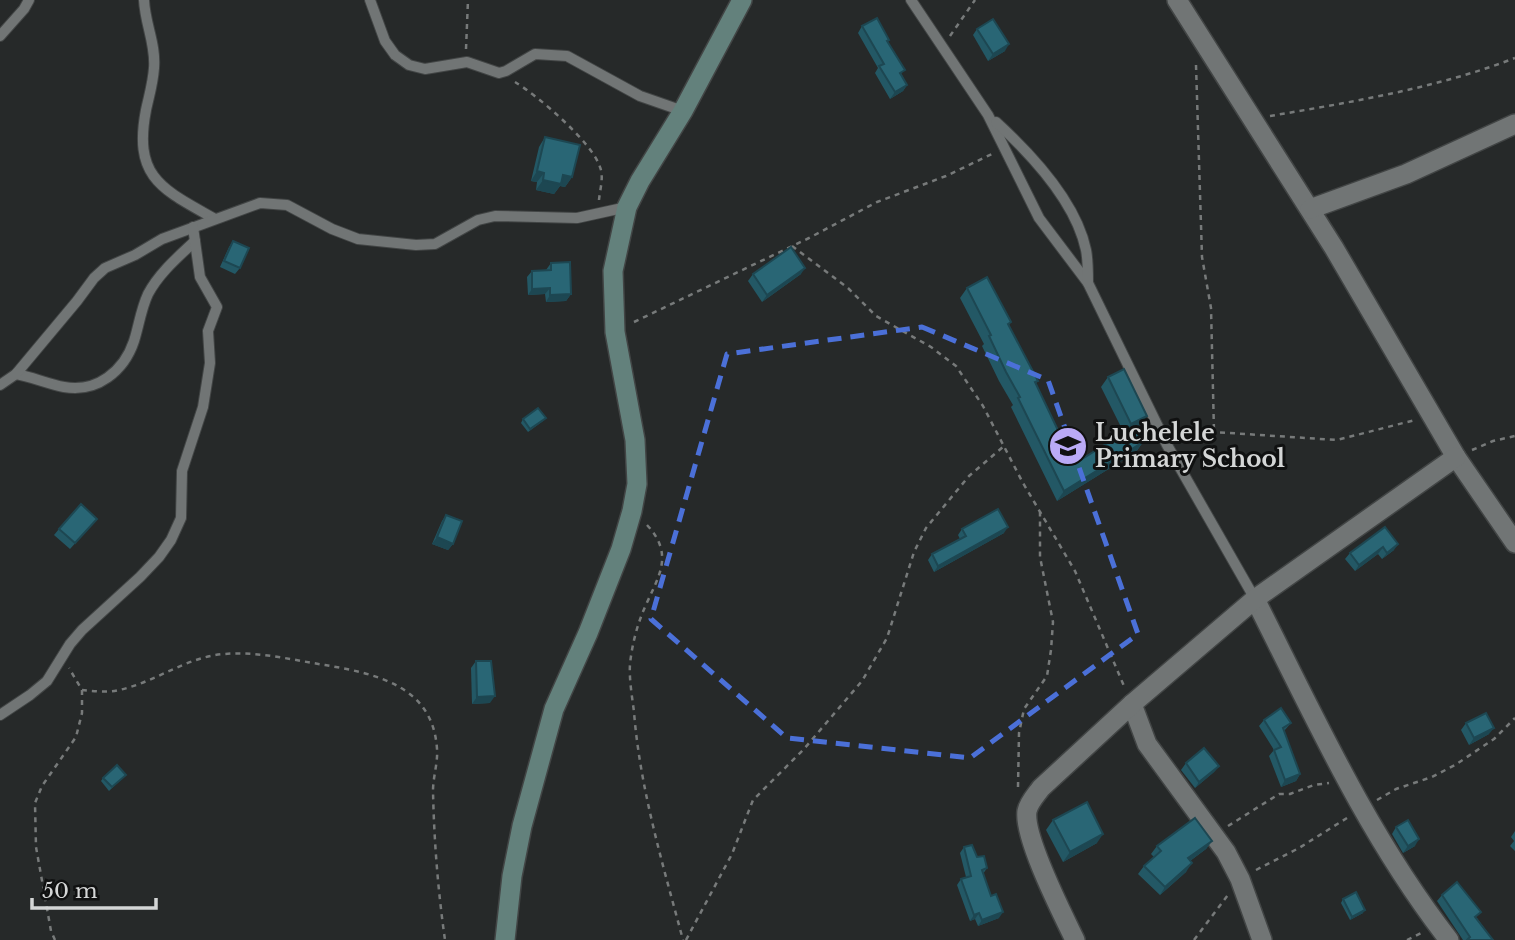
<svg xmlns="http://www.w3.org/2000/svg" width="1515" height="940" font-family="'Libre Baskerville',serif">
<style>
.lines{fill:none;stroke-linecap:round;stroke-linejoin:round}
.service-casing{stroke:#424545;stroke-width:12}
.minor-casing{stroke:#424545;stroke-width:22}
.secondary-casing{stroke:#424545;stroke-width:22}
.path{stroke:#777a7a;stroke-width:2.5;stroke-dasharray:5 5;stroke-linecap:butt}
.service{stroke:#717575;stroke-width:10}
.minor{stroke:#717575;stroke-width:19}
.secondary{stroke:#63817c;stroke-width:19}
.wall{fill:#235865}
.shaded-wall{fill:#1d4752}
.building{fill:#296675;stroke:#1d4752;stroke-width:2}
.marked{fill:none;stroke:#4b70d8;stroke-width:5;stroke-dasharray:14 9;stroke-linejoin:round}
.labels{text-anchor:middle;stroke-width:6;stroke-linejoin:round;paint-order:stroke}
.poi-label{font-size:23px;font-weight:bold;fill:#d4d6d6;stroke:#101111;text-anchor:start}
</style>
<rect width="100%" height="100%" fill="#262929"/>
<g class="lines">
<defs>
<g id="service">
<path d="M 144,0 C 145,24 156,44 154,68 C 153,83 149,96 146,110 C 133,178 162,189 215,219"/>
<polyline points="370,0 385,41 395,55 409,65 425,69 467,62 499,73 506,71 535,54 567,56 640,96 683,111"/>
<polyline points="911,0 988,115 1039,218 1088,283 1167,445 1255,599"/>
<polyline points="0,36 24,9 29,0"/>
<path d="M 996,122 C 1031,154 1076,202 1086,250 C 1088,260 1088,272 1088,283"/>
<path d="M 16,374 C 32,377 48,384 64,387 C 97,393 124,371 134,341 C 139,325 141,309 148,294 C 159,273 178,257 195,241"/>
<polyline points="0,385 16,374 77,301 94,278 105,268 135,255 162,239 260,203 287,205 332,229 358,239 416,245 435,244 478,220 495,216 577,218 627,207"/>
<polyline points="0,715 30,695 47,681 70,644 82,630 140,577 159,557 171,540 181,518 182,471 203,407 210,363 208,331 217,307 200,277 193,227"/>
</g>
<g id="minor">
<polyline points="1177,0 1334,248 1456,457 1515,543"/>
<polyline points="1310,209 1406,174 1515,124"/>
<path d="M 1255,599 C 1314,716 1368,836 1449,940"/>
<polyline points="1132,704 1147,744 1226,852 1240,879 1262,940"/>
<path d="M 1075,940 C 1063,915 1023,837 1027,811 C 1029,802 1036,795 1041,788 L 1132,704 L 1255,599 L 1456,457"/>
</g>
<polyline id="secondary" points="505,940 512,876 522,826 554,709 588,633 621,549 632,511 637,484 635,440 615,332 613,271 627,207 640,181 683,111 742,0"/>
</defs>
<!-- service casing -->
<use href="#service" class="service-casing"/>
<!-- minor casing -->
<use href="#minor" class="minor-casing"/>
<!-- secondary casing -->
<use href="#secondary" class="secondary-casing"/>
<!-- path -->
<g class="path">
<polyline points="950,36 975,0"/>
<polyline points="466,49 468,0"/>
<polyline points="1196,65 1202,257 1211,308 1214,432"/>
<path d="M 515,82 C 538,96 592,142 600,167 C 604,177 600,189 599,200"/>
<path d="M 1270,116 C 1352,102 1437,88 1515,58"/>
<polyline points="792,246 848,288 876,316 931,347 956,366 983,406 1023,483 1075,571 1124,686"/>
<polyline points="634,322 809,238 877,202 946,176 992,154"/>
<polyline points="1181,440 1214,432 1337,440 1415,420"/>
<polyline points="1472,450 1493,441 1515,436"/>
<path d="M 647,525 C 675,555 658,577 645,607 C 637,625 632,645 630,664 C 629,679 632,696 634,712 C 640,789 663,865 683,940"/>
<path d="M 82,690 C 94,691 108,693 119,690 C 156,682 186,657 224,654 C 258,651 292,660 325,665 C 377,674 433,686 437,749 C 438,763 433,777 433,791 C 434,840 438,891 445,940"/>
<polyline points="1018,787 1019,733 1024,709 1047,676 1051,650 1053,622 1040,557 1040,509"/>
<polyline points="1377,800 1396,789 1432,777 1455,765 1494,739 1515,718"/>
<polyline points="1228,826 1279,794 1290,794 1314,785 1329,783"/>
<polyline points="1256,870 1299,848 1347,818"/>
<polyline points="55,940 51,931 36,847 35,803 42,786 76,737 82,713 82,690 69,668"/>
<polyline points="686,940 732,854 753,800 804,749 862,681 887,638 914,552 926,528 969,476 1004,446"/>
<polyline points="1194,940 1228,895"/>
<polyline points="1407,940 1423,932"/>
</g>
<!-- service -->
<use href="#service" class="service"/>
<!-- minor -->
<use href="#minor" class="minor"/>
<!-- secondary -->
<use href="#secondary" class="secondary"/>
</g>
<!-- wall -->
<g class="wall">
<polygon points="862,26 888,42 902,75 907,85 903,91 890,99 875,73 878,68 858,33"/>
<polygon points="977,29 1005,51 988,61 973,35"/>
<polygon points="545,137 572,177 565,187 560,186 554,194 536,190 537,182 531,181 539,147"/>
<polygon points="233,241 240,268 235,274 220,267 229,247"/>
<polygon points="551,263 571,294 566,301 546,302 545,294 528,295 527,277 532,271 546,270"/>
<polygon points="753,274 801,274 762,302 748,281"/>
<polygon points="967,288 1011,322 1009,325 1038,381 1035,384 1074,464 1124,433 1101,387 1108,377 1140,426 1134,428 1143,442 1136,452 1057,501 1011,407 1013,405 999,381 982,346 984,344 960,298"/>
<polygon points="546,418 543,421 528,432 521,423 523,419"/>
<polygon points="446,515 453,544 448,550 432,544 442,521"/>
<polygon points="97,519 70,549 54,535 59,529"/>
<polygon points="1385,527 1394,550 1382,559 1378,554 1355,571 1345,559 1350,553"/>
<polygon points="962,529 1004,533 934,572 928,560 932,554 960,539 958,535"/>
<polygon points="476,661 490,703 472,704 471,668"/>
<polygon points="1264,720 1291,723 1284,731 1300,774 1296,781 1281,787 1269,756 1274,750 1259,726"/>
<polygon points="1466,723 1489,734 1469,745 1461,730"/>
<polygon points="1186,763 1219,766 1214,772 1195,788 1181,770"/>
<polygon points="126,775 109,791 101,781 103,778"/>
<polygon points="1053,820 1097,843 1063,862 1046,830"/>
<polygon points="1396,827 1415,846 1403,853 1392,834"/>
<polygon points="1515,831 1515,851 1510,846 1514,841 1511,837"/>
<polygon points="1212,841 1206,849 1190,861 1186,872 1160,895 1138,874 1144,866 1154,857 1151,854 1157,846"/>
<polygon points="964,847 977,857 987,868 983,874 999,918 978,926 975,919 970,921 957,885 961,879 966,877 960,853"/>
<polygon points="1442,895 1477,918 1493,940 1463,940 1437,901"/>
<polygon points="1343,899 1363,913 1350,920 1341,903"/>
</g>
<!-- shaded-wall -->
<g class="shaded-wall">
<polygon points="1009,44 1005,51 988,61 993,54"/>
<polygon points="907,85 903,91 890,99 895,92"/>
<polygon points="537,171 544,173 537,182 531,181"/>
<polygon points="563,175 572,177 565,187 560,186 554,194 536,190 543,180"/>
<polygon points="805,268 801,274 762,302 767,295"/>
<polygon points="550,288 545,294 528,295 532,289"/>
<polygon points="571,294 566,301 546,302 550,295"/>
<polygon points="1147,416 1140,426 1124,433 1131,424"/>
<polygon points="1143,442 1136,452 1057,501 1064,491"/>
<polygon points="1008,527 1004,533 934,572 938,566"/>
<polygon points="437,537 453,544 448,550 432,544"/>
<polygon points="1398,544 1394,550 1382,559 1387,553"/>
<polygon points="1383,547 1378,554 1355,571 1359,565"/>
<polygon points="495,696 490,703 472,704 477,697"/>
<polygon points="1494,728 1489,734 1469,745 1474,738"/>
<polygon points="1219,766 1214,772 1195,788 1199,782"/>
<polygon points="1300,774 1296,781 1281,787 1285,780"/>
<polygon points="1103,834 1097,843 1063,862 1070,852"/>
<polygon points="1419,839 1415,846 1403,853 1408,846"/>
<polygon points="1212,841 1206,849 1183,866 1188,858"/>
<polygon points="1192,863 1186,872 1160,895 1165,887"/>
<polygon points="1365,910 1363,913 1350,920 1352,917"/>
<polygon points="1003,912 999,918 978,926 982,920"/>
<polygon points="979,913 975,919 970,921 974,915"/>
</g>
<!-- building -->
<g class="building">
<polygon points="877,18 889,40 887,41 905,70 900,73 907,85 895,92 879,66 884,64 862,26"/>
<polygon points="993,19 1009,44 993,54 977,29"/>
<polygon points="545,137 580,145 572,177 563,175 561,184 543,180 544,173 537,171"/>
<polygon points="233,241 249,248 240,268 224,261"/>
<polygon points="791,247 805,268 767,295 753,274"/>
<polygon points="570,262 571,294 550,295 550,288 532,289 532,271 551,270 551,263"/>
<polygon points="987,277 1011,322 1008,324 1038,381 1035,382 1074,464 1133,427 1143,442 1064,491 1018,398 1020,397 1006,372 989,336 991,335 967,288"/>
<polygon points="1124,369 1147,416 1131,424 1108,377"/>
<polygon points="538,408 546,418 530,429 523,419"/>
<polygon points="81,504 97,519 75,543 59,529"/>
<polygon points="998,509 1008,527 938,566 932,554 966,536 962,529"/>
<polygon points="446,515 462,521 453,544 437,537"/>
<polygon points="1385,527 1398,544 1387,553 1383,547 1359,565 1350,553"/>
<polygon points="476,661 491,661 495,696 477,697"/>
<polygon points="1281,708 1291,723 1283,728 1300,774 1285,780 1274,750 1281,747 1264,720"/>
<polygon points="1486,713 1494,728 1474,738 1466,723"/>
<polygon points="1204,748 1219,766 1199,782 1186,763"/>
<polygon points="117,765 126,775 112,787 103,778"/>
<polygon points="1087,802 1103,834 1070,852 1053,820"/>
<polygon points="1195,818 1212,841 1188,858 1192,863 1165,887 1144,866 1161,851 1157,846"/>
<polygon points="1408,820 1419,839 1408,846 1396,827"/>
<polygon points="972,845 977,857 984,856 987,868 982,870 991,896 996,894 1003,912 982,920 979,913 974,915 961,879 971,876 964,847"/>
<polygon points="1457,882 1481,912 1475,917 1493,940 1467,940 1470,937 1442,895"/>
<polygon points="1356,892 1365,910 1352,917 1343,899"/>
</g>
<!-- marked area -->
<path class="marked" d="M 922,327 L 1048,380 L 1138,634 L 970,758 L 787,738 L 651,619 L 727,354 Z"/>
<!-- icons -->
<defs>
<symbol id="school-disc" viewBox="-11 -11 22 22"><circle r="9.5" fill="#baaaf6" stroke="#101111"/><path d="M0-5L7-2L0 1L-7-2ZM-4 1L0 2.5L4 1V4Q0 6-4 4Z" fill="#111"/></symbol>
</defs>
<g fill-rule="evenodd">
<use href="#school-disc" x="1046" y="424" width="44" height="44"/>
</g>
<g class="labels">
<!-- poi labels -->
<g class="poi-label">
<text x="1095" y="441">Luchelele<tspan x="1095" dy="26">Primary School</tspan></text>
</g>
</g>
<!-- scale -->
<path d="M32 898v10h124v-10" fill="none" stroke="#d4d6d6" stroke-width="3.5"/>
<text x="42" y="898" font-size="21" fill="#d4d6d6" stroke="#101111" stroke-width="5" paint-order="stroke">50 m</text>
</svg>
